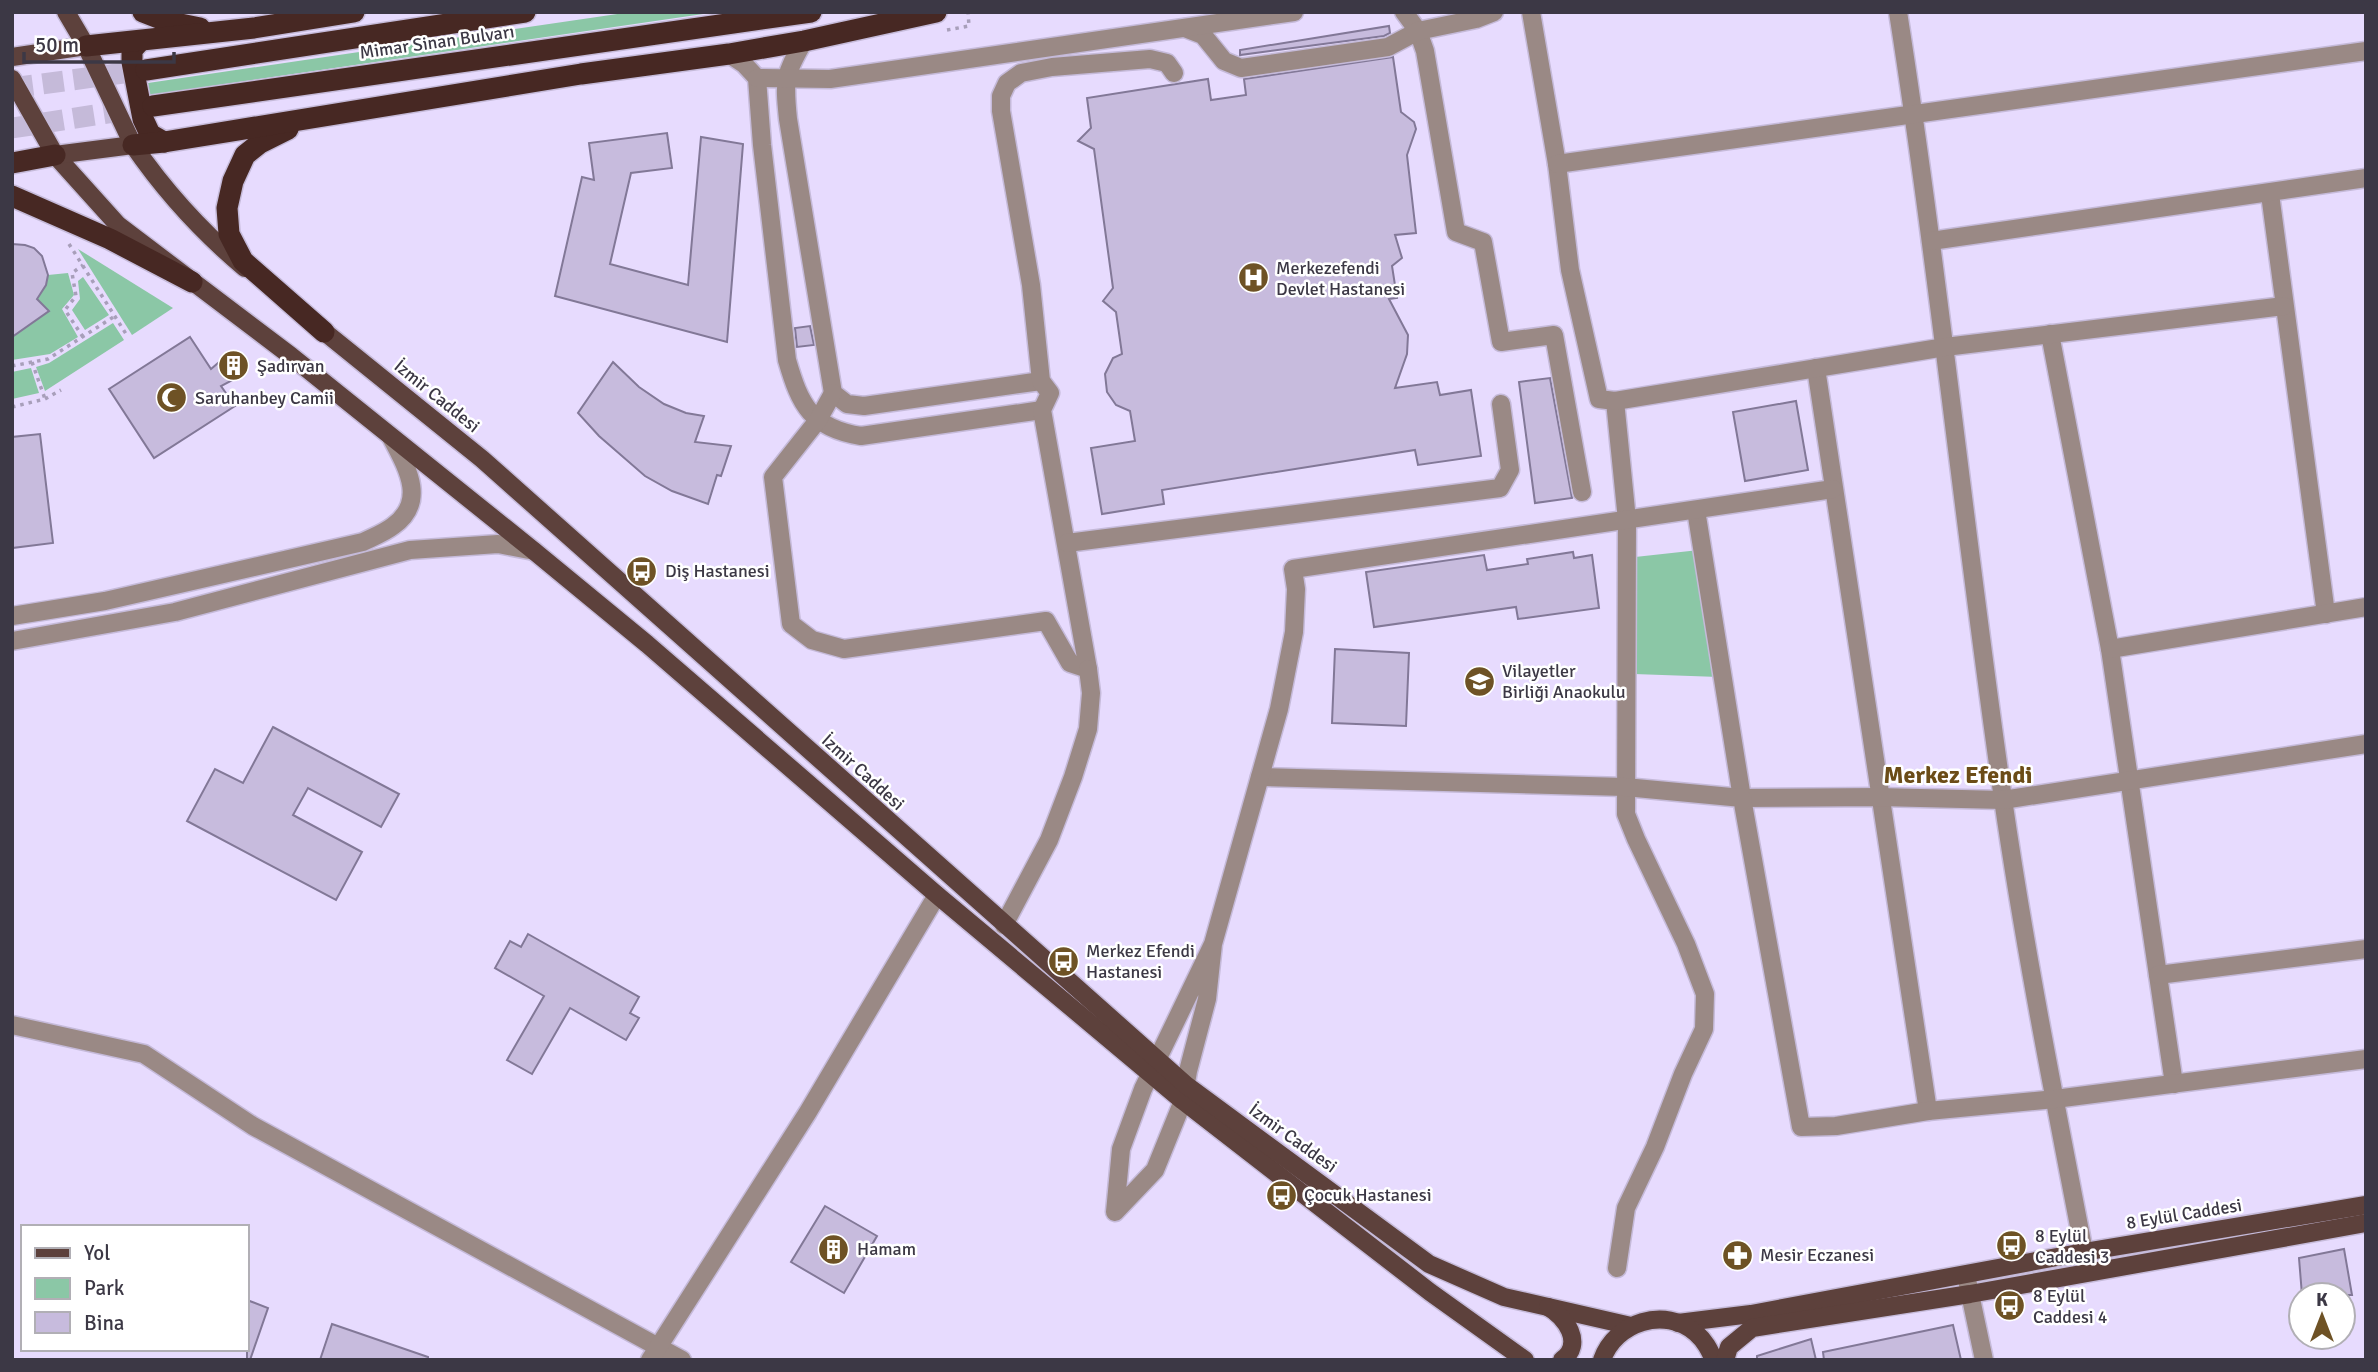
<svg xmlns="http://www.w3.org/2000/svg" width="2378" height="1372" font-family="Signika,sans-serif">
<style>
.green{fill:#8bc7a6}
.building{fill:#c7bbdd;stroke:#827897;stroke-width:2}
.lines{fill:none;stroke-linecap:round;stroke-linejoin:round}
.highway-tunnel{stroke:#c5bad9;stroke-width:21;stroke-dasharray:21 10;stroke-linecap:butt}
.minor-casing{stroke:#c5bad9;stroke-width:21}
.major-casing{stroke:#c5bad9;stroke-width:21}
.highway-casing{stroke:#c5bad9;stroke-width:24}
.path{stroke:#a89fba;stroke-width:3.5;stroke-dasharray:3.5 5;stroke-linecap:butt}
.minor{stroke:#9a8985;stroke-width:18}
.major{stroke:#5d413c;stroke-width:18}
.highway{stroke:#472823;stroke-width:21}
.labels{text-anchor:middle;stroke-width:5;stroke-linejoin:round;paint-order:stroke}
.street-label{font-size:18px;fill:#3c3845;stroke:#fff}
.poi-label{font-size:18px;fill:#3c3845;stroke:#fff;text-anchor:start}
.district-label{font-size:24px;font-weight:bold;fill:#6b4c17;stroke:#fff}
</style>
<rect width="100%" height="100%" fill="#e7dbfe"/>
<!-- green -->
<g class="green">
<polygon points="631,12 717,12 150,95 148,83"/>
<polygon points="78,249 173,308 132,335"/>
<polygon points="68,273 74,295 62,309 78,337 50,354 12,360 12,337 49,311 36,298 48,275"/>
<polygon points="83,277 109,315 85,330 72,310 80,299 78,281"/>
<polygon points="113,323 124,340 45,391 36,367 49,363"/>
<polygon points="31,368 39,393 12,399 12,372"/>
<polygon points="1699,550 1719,677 1634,674 1626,558"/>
</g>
<!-- building -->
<g class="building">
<polygon points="1389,26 1390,33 1384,36 1240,55 1240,50"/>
<polygon points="1393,57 1401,112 1414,122 1416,129 1407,155 1416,233 1395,235 1402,258 1392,266 1397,298 1389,299 1408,335 1407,354 1395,388 1437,382 1440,395 1471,390 1481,456 1418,465 1415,450 1162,490 1164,504 1102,514 1091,448 1135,441 1130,411 1116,405 1107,392 1105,374 1113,358 1122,354 1116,312 1103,301 1113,288 1094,149 1078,141 1091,128 1087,98 1208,79 1211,100 1246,95 1244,79"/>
<polygon points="667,133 672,168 631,173 610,264 688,285 701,137 743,144 727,342 555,296 582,177 594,180 589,143"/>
<polygon points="12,244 25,245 34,248 42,256 48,275 46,285 37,299 49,311 12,337"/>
<polygon points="810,326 814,345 797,347 795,328"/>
<polygon points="190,337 211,369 231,352 243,356 246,368 242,375 221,386 235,406 154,458 109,389"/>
<polygon points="613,362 639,387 664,404 686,413 704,416 695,442 731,446 721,476 717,475 708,504 672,491 645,476 599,436 578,413"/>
<polygon points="1550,378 1572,498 1535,503 1519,382"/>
<polygon points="1796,401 1808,470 1745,481 1733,412"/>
<polygon points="40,434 53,543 12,548 12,437"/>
<polygon points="1573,552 1574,558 1592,555 1599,608 1518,619 1516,607 1374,627 1366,572 1484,555 1487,570 1528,564 1527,559"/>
<polygon points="1335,649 1409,653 1406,726 1332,723"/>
<polygon points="273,727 399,794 381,827 308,788 293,815 362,852 336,900 187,821 215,769 243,783"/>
<polygon points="528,934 639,997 630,1013 639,1018 626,1040 570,1008 532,1074 507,1060 544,996 495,968 510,941 521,947"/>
<polygon points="825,1206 877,1236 844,1293 791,1262"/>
<polygon points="2344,1249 2352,1295 2302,1295 2299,1258"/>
<polygon points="247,1300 268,1308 250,1360 247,1360"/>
<polygon points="332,1324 428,1357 428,1360 320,1360"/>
<polygon points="1953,1325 1961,1360 1824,1360 1823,1352"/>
<polygon points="1811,1339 1816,1360 1757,1360 1757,1356"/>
</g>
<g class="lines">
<!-- highway-tunnel -->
<g class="highway-tunnel">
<polyline points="12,88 146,70"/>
<polyline points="12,128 153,106"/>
</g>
<defs>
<g id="minor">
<polyline points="1404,12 1418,31 1425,51 1456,232 1483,242 1501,342 1554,335 1582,492"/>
<polyline points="1531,12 1557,164 1570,270 1599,399 1615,401 1627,520 1626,814 1636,839 1686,944 1705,994 1704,1029 1683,1074 1655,1147 1626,1208 1617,1268"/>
<path d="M 1898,12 C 1939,274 1965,537 2003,799 C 2025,951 2055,1101 2084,1252"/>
<polyline points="1185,28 1203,35 1224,61 1241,68 1388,47 1418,31 1476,19 1494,12"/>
<path d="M 804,41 C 784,75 784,80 788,119 L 833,393 L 847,404 L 864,406 L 1041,381"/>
<path d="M 729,54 L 744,64 L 757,78 L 762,145 L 787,360 C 800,405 811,428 861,436 L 1042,410"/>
<polyline points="757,78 830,79 1294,12"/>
<polyline points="1557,164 2366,51"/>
<polyline points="2270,194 2326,614"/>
<polyline points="1931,241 2366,178"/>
<polyline points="2050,334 2110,649 2174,1084"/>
<polyline points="1816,368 1928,1111"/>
<polyline points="833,393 818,420 773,477 791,624 812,640 844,649 1046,621 1070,663 1088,669 1042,410 1050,393 1041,381 1031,285 1001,111 1001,96 1007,83 1021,73 1052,67 1150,59 1167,63 1174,73"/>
<polyline points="1615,401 1945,347 2284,306"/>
<polyline points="1696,510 1742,798 1879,797 2003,800 2366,744"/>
<polyline points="1067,543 1500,488 1510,470 1501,404"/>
<path d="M 12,616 L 105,601 L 363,542 C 373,537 384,533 393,526 C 428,501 406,466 391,437"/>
<polyline points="12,641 175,612 410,550 498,544 534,551"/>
<polyline points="2110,649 2366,607"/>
<polyline points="1260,777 1625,787 1742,798 1801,1127 1836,1126 1928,1111 2055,1099 2366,1059"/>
<polyline points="1004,925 1049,840 1073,777 1088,729 1091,693 1088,669"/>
<polyline points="1213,944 1143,1089 1121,1149 1115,1212 1155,1170 1183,1101 1188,1071 1207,999 1213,944 1279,709 1294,632 1296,589 1293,569 1833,489"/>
<polyline points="2158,975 2366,949"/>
<polyline points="12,1025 144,1054 253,1126 682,1360"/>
<polyline points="1966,1275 1984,1360"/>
<polyline points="650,1360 808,1112 937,895"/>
</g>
<g id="major">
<path d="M 66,12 L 86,46 L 133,145 C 164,190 203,233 245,268"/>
<polyline points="12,57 86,46"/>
<polyline points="12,79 55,155 118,225 291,356 534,551 647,644 937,895 1183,1101 1430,1292 1525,1360"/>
<polyline points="55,155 133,145"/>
<polyline points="316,325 482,459 1186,1085 1429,1264 1504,1297 1631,1326"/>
<path d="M 1548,1307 C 1565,1316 1585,1344 1562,1360"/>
<polyline points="1678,1323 1751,1314 2084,1252 2366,1205"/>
<path d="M 1602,1360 C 1615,1322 1665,1306 1696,1333 C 1705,1341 1709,1349 1714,1360"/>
<polyline points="1725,1360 1729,1347 1752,1328 1970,1294 2366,1223"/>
</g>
<g id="highway">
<polyline points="143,12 166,21 200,28"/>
<polyline points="140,41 132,50 132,62 143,119 150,134 164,142"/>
<polyline points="86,46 254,28 354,12"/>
<polyline points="146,70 525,12"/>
<polyline points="153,106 811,12"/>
<polyline points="288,129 260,143 245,155 233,181 227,208 229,234 243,261 324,332"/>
<polyline points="133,145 164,142 581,74 729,54 804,41 936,12"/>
<polyline points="12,163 55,155"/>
<polyline points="12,196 110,239 192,282"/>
</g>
</defs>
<!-- minor casing -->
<use href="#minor" class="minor-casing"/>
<!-- major casing -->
<use href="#major" class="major-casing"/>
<!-- highway casing -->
<use href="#highway" class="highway-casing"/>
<!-- path -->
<g class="path">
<polyline points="947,30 969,26 968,12"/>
<polyline points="69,244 128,337"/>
<polyline points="83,337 65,310 76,296 72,273 83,265"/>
<polyline points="32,362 45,399"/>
<polyline points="12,366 48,359 115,316"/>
<polyline points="12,407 45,399 61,390"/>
</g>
<!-- minor -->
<use href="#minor" class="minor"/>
<!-- major -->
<use href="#major" class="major"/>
<!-- highway -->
<use href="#highway" class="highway"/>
</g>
<!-- icons -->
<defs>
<symbol id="hospital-disc" viewBox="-11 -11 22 22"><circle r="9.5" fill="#6e5225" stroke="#fff"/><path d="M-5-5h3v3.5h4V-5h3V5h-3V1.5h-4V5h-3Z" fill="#fff"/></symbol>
<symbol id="building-disc" viewBox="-11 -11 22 22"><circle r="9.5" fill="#6e5225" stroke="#fff"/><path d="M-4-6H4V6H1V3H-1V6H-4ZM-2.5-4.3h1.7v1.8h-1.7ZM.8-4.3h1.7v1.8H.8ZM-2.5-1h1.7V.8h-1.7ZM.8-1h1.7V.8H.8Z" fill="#fff"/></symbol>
<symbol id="mosque-disc" viewBox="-11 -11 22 22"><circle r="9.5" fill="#6e5225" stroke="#fff"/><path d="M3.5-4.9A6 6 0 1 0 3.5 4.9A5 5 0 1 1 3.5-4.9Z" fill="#fff"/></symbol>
<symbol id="bus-disc" viewBox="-11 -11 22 22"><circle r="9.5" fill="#6e5225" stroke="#fff"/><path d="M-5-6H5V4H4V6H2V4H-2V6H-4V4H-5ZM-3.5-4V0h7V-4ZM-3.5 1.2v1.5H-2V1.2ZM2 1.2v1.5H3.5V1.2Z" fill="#fff"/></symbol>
<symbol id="school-disc" viewBox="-11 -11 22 22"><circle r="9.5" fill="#6e5225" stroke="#fff"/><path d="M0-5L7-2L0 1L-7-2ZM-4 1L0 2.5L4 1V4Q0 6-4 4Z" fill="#fff"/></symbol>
<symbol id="pharmacy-disc" viewBox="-11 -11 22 22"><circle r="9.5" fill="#6e5225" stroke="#fff"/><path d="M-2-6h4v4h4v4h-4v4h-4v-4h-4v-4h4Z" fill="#fff"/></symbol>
</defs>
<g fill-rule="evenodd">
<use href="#hospital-disc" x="1236" y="260" width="35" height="35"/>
<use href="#building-disc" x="216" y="348" width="35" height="35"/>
<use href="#mosque-disc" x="154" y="380" width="35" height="35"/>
<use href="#bus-disc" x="624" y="554" width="35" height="35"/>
<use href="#school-disc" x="1462" y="664" width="35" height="35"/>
<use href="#bus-disc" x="1046" y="944" width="35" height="35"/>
<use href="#bus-disc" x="1264" y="1178" width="35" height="35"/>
<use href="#bus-disc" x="1994" y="1228" width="35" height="35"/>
<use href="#building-disc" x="816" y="1232" width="35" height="35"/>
<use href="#pharmacy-disc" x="1720" y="1238" width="35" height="35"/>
<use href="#bus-disc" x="1992" y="1288" width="35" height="35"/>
</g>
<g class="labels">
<!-- street labels -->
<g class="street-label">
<text transform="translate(437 42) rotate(-8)" y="6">Mimar Sinan Bulvarı</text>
<text transform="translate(437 396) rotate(39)" y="6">İzmir Caddesi</text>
<text transform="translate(863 772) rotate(42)" y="6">İzmir Caddesi</text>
<text transform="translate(1293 1138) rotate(36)" y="6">İzmir Caddesi</text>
<text transform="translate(2184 1214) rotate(-9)" y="6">8 Eylül Caddesi</text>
</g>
<!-- poi labels -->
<g class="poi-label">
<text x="1276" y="274">Merkezefendi<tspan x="1276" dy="21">Devlet Hastanesi</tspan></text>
<text x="257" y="372">Şadırvan</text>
<text x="195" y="404">Saruhanbey Camii</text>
<text x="665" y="577">Diş Hastanesi</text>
<text x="1502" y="677">Vilayetler<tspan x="1502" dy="21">Birliği Anaokulu</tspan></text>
<text x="1086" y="957">Merkez Efendi<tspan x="1086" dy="21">Hastanesi</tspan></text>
<text x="1304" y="1201">Çocuk Hastanesi</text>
<text x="2035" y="1242">8 Eylül<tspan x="2035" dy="21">Caddesi 3</tspan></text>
<text x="857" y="1255">Hamam</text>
<text x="1760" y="1261">Mesir Eczanesi</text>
<text x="2033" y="1302">8 Eylül<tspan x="2033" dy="21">Caddesi 4</tspan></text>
</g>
<!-- district labels -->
<g class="district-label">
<text x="1958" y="783">Merkez Efendi</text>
</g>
</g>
<!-- border -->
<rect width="2378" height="1372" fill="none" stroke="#3c3845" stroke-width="28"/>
<!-- legend -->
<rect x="21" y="1225" width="228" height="126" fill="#ffffff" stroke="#b1afb5" stroke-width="2"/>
<rect x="35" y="1248" width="35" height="10" fill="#5d413c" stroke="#b1afb5" stroke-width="2"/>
<text x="84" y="1260" font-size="21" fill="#3c3845">Yol</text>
<rect x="35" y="1278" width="35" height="21" fill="#8bc7a6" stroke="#b1afb5" stroke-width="2"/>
<text x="84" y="1295" font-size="21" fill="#3c3845">Park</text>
<rect x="35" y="1312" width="35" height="21" fill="#c7bbdd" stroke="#b1afb5" stroke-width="2"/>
<text x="84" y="1330" font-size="21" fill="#3c3845">Bina</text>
<!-- north arrow -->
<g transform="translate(2322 1316)"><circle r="33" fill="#ffffff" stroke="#b1afb5" stroke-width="2"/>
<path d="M0-5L12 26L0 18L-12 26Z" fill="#6e5225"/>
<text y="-10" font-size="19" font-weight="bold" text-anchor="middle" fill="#3c3845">K</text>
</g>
<!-- scale -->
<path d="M24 52v10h150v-10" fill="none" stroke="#3c3845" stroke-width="3.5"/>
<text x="35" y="52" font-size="21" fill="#3c3845" stroke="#ffffff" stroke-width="5" paint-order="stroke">50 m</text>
</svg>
